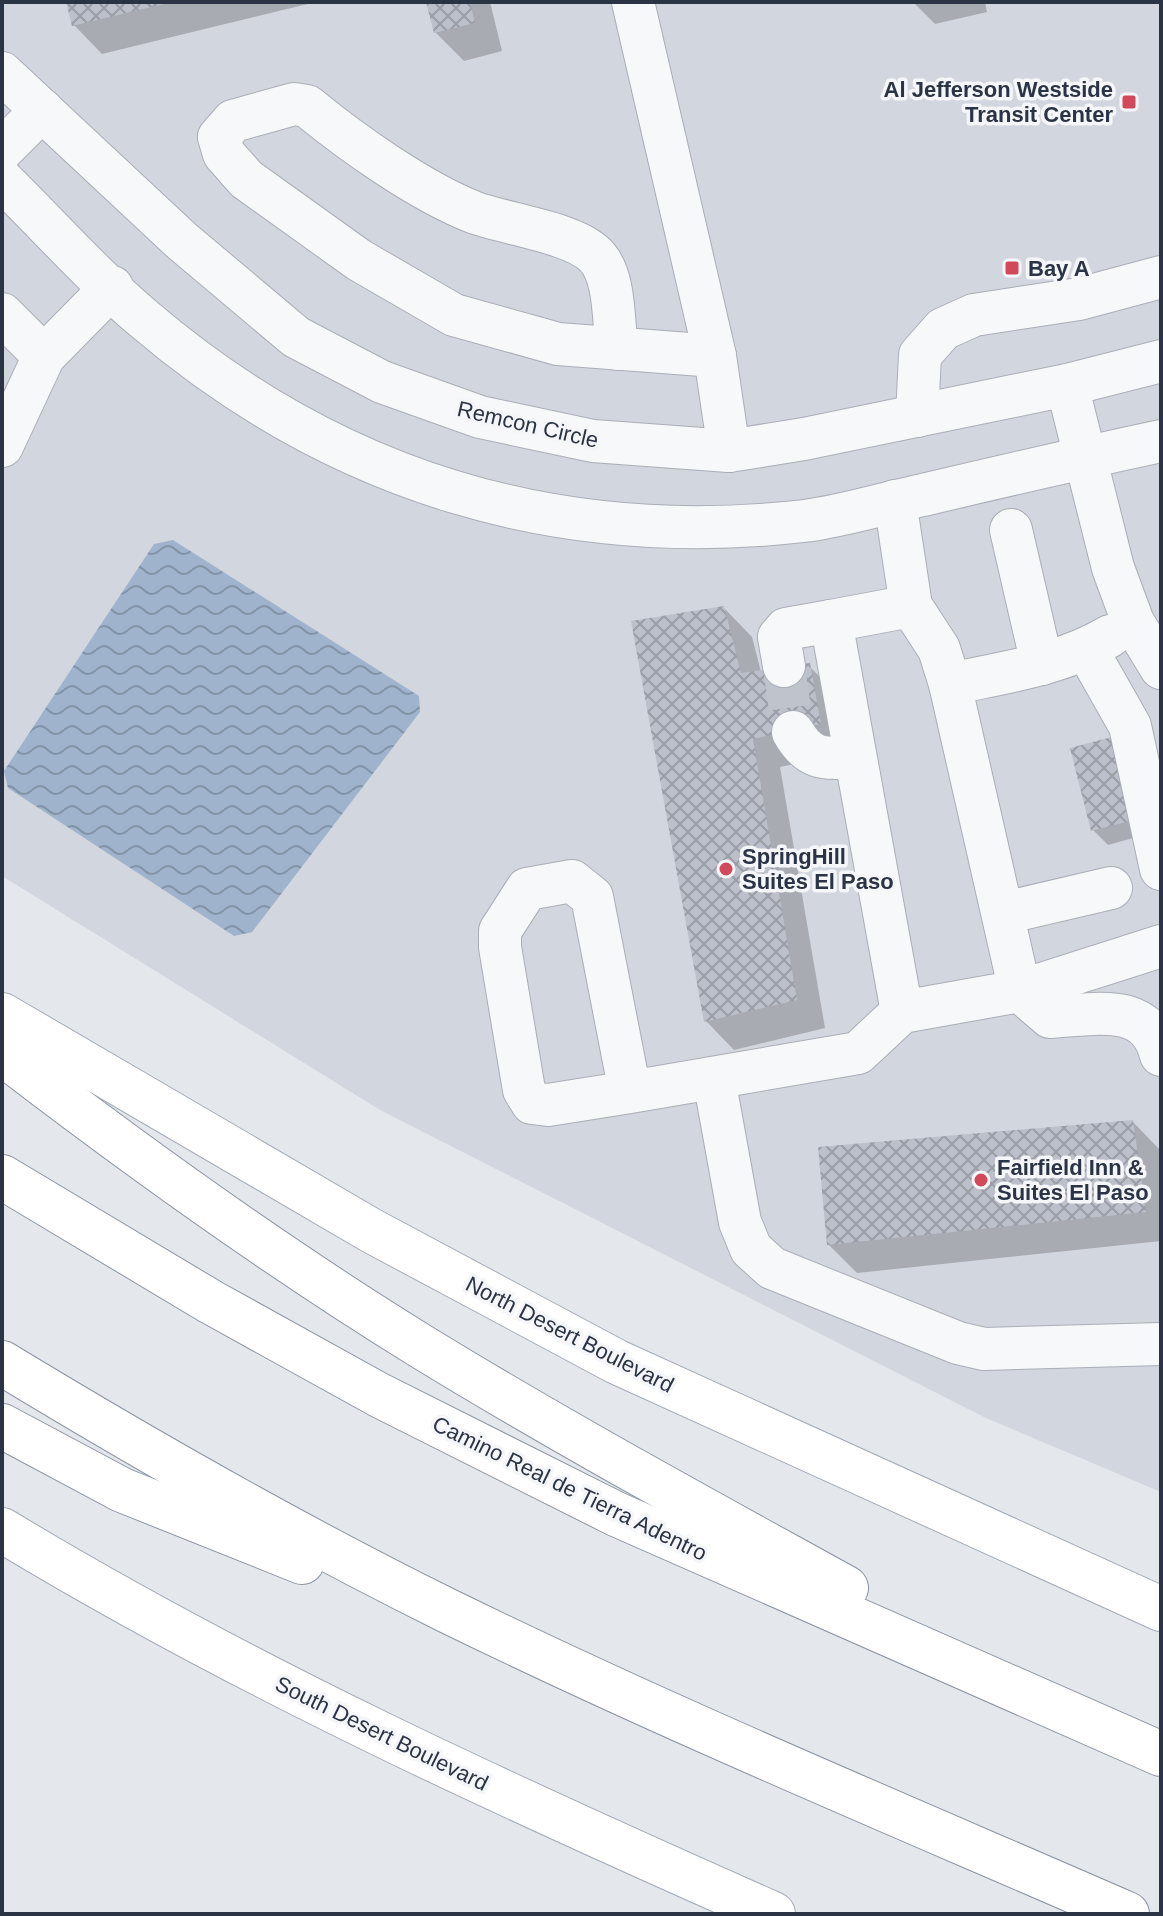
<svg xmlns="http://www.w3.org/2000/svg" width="1163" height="1916" font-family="Arial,sans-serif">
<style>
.built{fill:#d2d6de}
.water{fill:url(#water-waves)}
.shadow{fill:#0003}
.building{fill:url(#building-cross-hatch)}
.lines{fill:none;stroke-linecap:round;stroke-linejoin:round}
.minor-tunnel{stroke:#bfc3cb;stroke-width:42;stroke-dasharray:42 21;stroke-linecap:butt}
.minor-casing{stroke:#a9aeb7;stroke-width:44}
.major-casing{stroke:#a3abb8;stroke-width:46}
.highway-casing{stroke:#8b94a3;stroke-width:46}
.minor{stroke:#f7f8fa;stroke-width:42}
.major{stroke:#fff;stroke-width:44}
.highway{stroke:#fff;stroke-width:44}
.poi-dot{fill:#d1495b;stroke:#f4f6f9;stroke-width:3}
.labels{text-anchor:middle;stroke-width:7;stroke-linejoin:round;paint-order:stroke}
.poi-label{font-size:22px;font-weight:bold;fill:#2b3445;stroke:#f4f6f9;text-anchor:start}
.street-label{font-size:22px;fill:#2b3445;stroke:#f4f6f9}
</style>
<defs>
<pattern id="water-waves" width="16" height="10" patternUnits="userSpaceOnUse" patternTransform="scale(2)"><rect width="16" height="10" fill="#9fb4cc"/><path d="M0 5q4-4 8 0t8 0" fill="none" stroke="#8293a7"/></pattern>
<pattern id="building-cross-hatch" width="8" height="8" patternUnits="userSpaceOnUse" patternTransform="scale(2)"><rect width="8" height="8" fill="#bbc0ca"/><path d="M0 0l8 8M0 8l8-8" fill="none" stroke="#989da6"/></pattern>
</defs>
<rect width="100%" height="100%" fill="#e4e7ec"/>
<!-- built -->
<polygon class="built" points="2,2 1161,2 1161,1492 986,1418 380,1110 2,876"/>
<!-- water -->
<polygon class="water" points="173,540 419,696 420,712 252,932 234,936 8,788 4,771 154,544"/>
<!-- shadow -->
<g class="shadow">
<polygon points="68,2 316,2 102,54 74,25"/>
<polygon points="428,2 490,2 502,51 464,61 435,32"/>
<polygon points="913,2 985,2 987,12 935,24"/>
<polygon points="724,608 752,637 761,672 809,666 837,694 849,752 780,767 825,1028 734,1050 706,1021"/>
<polygon points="1072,750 1158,831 1108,845 1093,830"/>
<polygon points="1133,1122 1161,1151 1161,1241 857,1273 828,1244"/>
</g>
<!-- building -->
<g class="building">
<polygon points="66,2 168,2 168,3 72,26"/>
<polygon points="426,2 470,2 475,23 434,33"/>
<polygon points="724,606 741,673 810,663 821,724 753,739 797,1000 704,1022 631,621"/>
<polygon points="1123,734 1145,817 1091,831 1070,748"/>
<polygon points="1133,1120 1146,1212 827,1245 818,1147"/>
</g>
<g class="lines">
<!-- minor-tunnel -->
<polyline class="minor-tunnel" points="784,666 793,732"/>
<defs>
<g id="minor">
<polyline points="633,2 715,356 729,451"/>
<polyline points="2,73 182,241 296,337 382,382 480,417 593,441 729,451 804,439 1067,385 1161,361"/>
<polyline points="2,150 42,110"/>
<path d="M 2,180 C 49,226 94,277 144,319 C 334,481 556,549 804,521 C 844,516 884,503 923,495 C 1003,476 1082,458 1161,441"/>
<polyline points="2,314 44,356"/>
<path d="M 617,349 C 613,322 616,275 595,255 C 572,232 504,224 473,212 C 420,191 352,143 307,106 L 294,104 L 233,121 L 219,137 L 224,154 L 246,179 L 359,260 L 454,315 L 558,344 L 715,356"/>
<polyline points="1067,385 1113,568 1133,622 1161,668"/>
<polyline points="917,416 920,355 943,329 974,315 1079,299 1161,277"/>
<polyline points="2,446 44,356 112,287"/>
<polyline points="895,501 911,606 939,649 950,684 1020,991 1161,946"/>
<polyline points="1011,530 1042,664"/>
<polyline points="1087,650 1130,726 1161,869"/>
<polyline points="784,666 779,637 786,629 831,621"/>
<path d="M 950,684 C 1005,672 1061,665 1110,636"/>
<path d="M 793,732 C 809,760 823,759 854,757"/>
<polyline points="1004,913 1111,888"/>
<polyline points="902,1012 831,621 911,606"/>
<polyline points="714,1079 740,1222 751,1249 772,1268 958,1343 984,1349 1161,1344"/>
<path d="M 630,1092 L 592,897 L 572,881 L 527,889 L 500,931 L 500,947 L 524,1090 L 532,1103 L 548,1105 L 630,1092 L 858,1053 L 902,1012 L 1020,991 L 1050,1017 C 1094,1015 1147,1000 1161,1055"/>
</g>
<g id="major">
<polyline points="2,1015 372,1231 617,1362 1161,1609"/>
<path d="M 2,1530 C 248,1679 511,1798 773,1914"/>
</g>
<g id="highway">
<path d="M 2,1053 C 136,1156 275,1256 419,1345 C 559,1431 703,1509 846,1588"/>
<polyline points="2,1177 211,1302 379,1395 616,1514 1161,1754"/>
<path d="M 2,1363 C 147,1451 296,1536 448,1611 C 671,1720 900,1815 1127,1914"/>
<polyline points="2,1426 122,1490 302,1562"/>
</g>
</defs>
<!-- minor casing -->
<use href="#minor" class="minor-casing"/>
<!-- major casing -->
<use href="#major" class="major-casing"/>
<!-- highway casing -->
<use href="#highway" class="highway-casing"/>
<!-- minor -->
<use href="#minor" class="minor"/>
<!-- major -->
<use href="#major" class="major"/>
<!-- highway -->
<use href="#highway" class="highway"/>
</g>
<!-- markers -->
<g class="poi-dot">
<rect x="1121" y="94" width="16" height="16" rx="4"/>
<rect x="1004" y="260" width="16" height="16" rx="4"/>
<circle cx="726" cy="869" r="8"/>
<circle cx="981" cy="1180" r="8"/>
</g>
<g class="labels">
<!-- poi labels -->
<g class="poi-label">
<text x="1113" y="97" text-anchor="end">Al Jefferson Westside<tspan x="1113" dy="25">Transit Center</tspan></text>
<text x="1028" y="276">Bay A</text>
<text x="742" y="864">SpringHill<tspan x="742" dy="25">Suites El Paso</tspan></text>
<text x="997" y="1175">Fairfield Inn &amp;<tspan x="997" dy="25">Suites El Paso</tspan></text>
</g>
<!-- street labels -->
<g class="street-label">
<text transform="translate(528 424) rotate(13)" y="8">Remcon Circle</text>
<text transform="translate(570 1334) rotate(27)" y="8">North Desert Boulevard</text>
<text transform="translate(570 1488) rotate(26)" y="8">Camino Real de Tierra Adentro</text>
<text transform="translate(382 1733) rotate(26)" y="8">South Desert Boulevard</text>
</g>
</g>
<!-- border -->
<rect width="1163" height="1916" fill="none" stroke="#2b3445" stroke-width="8"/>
</svg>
